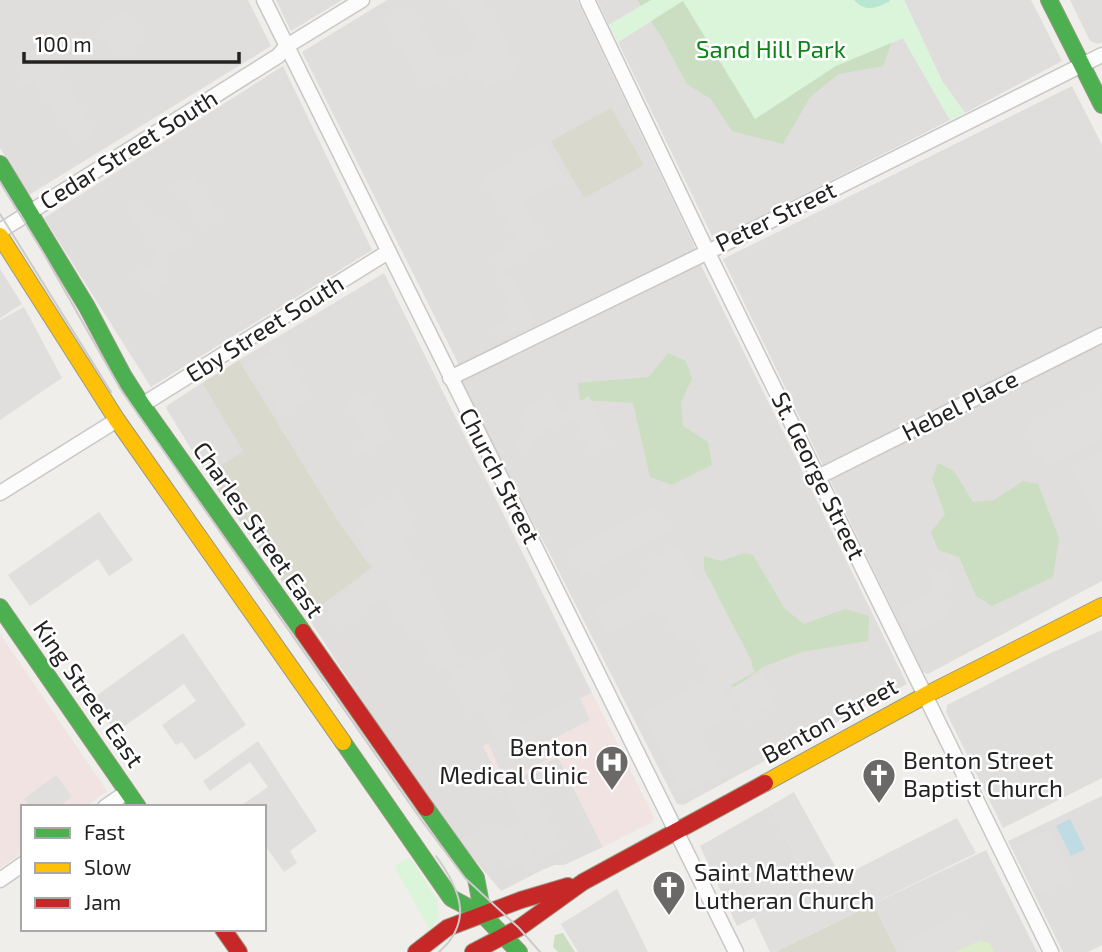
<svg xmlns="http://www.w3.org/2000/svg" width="1102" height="952" font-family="'Exo 2',sans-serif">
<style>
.residential{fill:#dfdedc}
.commercial{fill:#f1e3e1}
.construction{fill:#d9d9cd}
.grass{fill:#ddeccb}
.forest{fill:#cbdec1}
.park{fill:#daf5da}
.pitch{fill:#b7e6d2}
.parking{fill:#e0dfde}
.water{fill:#bfdbe3}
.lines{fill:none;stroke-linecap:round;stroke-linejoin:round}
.street-casing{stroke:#c9c8c7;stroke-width:17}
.fast-casing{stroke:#999a82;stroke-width:18}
.slow-casing{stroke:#999a82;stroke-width:18}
.jam-casing{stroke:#999a82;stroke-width:18}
.street{stroke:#fdfcfc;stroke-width:14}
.fast{stroke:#4caf50;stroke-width:16}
.slow{stroke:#ffc107;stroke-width:16}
.jam{stroke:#c62828;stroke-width:16}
.tram{stroke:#ccc;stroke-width:2}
.labels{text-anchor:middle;stroke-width:5;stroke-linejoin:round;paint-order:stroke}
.park-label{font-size:24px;fill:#0c8416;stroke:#fff}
.street-label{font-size:24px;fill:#222;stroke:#fff}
.poi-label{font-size:24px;fill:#222;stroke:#fff;text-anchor:start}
</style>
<rect width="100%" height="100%" fill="#f0eeeb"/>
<!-- residential -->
<g class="residential">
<polygon points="0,0 248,0 271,46 29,195 0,148"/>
<polygon points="276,0 342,0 291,31"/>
<polygon points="387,0 577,0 693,243 702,267 907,684 683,805 677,804 551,556 461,385 457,361 302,52"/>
<polygon points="597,0 651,0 609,25"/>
<polygon points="904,0 1031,0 1062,61 965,113 942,81"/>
<polygon points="1070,0 1102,0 1102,42 1098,44 1090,41"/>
<polygon points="683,1 836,66 903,38 950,120 714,240 618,42"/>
<polygon points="283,66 372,250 151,387 44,218"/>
<polygon points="1072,86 1102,145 1102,581 928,674 923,672 723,259"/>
<polygon points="0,269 22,304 0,318"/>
<polygon points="384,273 592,693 488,743 558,757 603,847 564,865 555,865 544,869 501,891 462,845 396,752 307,616 372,568 337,519 239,360"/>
<polygon points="202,383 244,452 207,475 166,408 168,405"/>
<polygon points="1102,630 1102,778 1003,828 946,712 947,705 1040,658"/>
<polygon points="1102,796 1102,945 1088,952 1063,952 1008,841"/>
<polygon points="770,806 812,889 737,926 700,846"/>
<polygon points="986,850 1037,952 897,952 873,904"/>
</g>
<!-- commercial -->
<g class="commercial">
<polygon points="0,634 107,791 85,807 23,807 23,852 0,868"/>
<polygon points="592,693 654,817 651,823 603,847 558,757 503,787 483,746"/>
</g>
<!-- construction -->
<g class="construction">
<polygon points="611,108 644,165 584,198 551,141"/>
<polygon points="239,360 337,519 372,568 307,616 207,475 243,451 202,383"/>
<polygon points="873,904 897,952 775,952"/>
</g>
<!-- grass -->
<polygon class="grass" points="978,940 989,943 995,952 955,952"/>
<!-- forest -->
<g class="forest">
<polygon points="637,0 869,0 899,22 883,66 839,74 810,97 783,144 732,131 711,99 687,84 661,36"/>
<polygon points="668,353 686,361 692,379 681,402 683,426 708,442 712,465 672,485 650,477 633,403 580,400 578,383 649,377"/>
<polygon points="938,463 954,471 973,502 994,500 1023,481 1038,484 1059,538 1053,577 992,606 976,596 959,557 938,550 931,532 945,514 932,479"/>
<polygon points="744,553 753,555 785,609 804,624 845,609 869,616 868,641 802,652 763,667 734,689 727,680 753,663 704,570 704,556 721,561"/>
<polygon points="563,933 575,952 558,952 553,947 555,935"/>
</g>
<!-- park -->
<g class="park">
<polygon points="651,0 904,0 942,81 965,113 950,120 903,38 836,66 755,119 683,1 618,42 609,25"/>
<polygon points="410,857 437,900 439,916 430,930 394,866"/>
</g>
<!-- pitch -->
<path class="pitch" d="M 854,0 L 889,0 L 890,1 C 876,8 866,13 854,0 Z"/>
<!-- parking -->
<g class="parking">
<polygon points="453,0 482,0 510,48 507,51 517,68 487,88 480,77 471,83 467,70 426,89 385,21 408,7 446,66 480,46"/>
<polygon points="125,12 146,40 118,59 96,26"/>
<polygon points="43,44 95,133 74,144 34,81 24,87 15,61"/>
<polygon points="544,142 565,177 522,202 547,244 501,271 492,256 519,240 482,179"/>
<polygon points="194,176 221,218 204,229 173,184"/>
<polygon points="133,198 158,226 173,217 188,242 161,259 127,213"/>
<polygon points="157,261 170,281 146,295 133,276"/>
<polygon points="510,274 534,323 498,340 493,328 507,320 503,305 510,301 500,279"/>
<polygon points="24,307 62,378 0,420 0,320"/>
<polygon points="281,348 312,397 283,416 278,414 276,406 264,386 256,379 257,375 252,367"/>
<polygon points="1101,389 1102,438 1045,466 1025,427"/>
<polygon points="367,392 393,437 361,455 356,447 367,440 346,404"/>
<polygon points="552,396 559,410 565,411 589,396 612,444 591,452 580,429 574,422 569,421 543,431 544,434 535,439 528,451 514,447 528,423 522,413 524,409"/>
<polygon points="1102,452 1102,525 1072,467"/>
<polygon points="401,493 416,531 403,540 449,619 441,622 460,661 437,672 421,637 412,641 382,597 341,628 325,606 375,570 354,529 364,526 358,512"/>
<polygon points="654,507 658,516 673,530 582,575 566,551"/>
<polygon points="99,512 133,560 109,576 98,559 30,606 8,575"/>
<polygon points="677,545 700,583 709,578 755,672 724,689 735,712 698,733 723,773 682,794 644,714 711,676 691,635 677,641 660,607 608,633 594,609 651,580 644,563"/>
<polygon points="945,569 952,583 942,588 948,615 909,634 897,609 934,593 929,576"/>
<polygon points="183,633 246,725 195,760 182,742 176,745 162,725 196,701 184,684 116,732 92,699"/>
<polygon points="496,650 513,690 500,699 515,727 495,737 480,709 468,714 448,672"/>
<polygon points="761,673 775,703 761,709 764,715 747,724 729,689"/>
<polygon points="580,698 590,720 547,742 554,756 505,781 488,743"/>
<polygon points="258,741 317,831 290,851 297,863 284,872 264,844 264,807 242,805 268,787 250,762 210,791 203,781"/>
<polygon points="556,759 563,776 534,791 564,848 540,859 505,787"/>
<polygon points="491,767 503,792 484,799 473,778"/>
<polygon points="56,775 72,797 58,807 30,807 24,799"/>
<polygon points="794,792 841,877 957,818 976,853 775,952 770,952 754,918 812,889 770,806"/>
<polygon points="519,824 539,867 527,874 520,862 507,868 501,860 487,867 464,839 482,829 485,833 493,829 496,832"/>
<polygon points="1048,829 1073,880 1040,896 1015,845"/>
<polygon points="792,868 797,879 794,887 753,908 744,892"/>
<polygon points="617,889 648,952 578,952 561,924"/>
<polygon points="957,917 978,923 985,938 955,952 908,952 903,943"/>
</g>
<!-- water -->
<polygon class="water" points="1070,819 1085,849 1071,856 1056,826"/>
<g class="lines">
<defs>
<g id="street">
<polyline points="264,0 736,952"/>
<polyline points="587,0 707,251 1051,952"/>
<polyline points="0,231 278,56 287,46 362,0"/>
<polyline points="450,378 718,247 1102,55"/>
<polyline points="142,405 388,252"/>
<polyline points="818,477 1102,335"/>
<polyline points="0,493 117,420"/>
<polyline points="105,807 127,792"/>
<polyline points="0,880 23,864"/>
</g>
<g id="fast">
<polyline points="1049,0 1102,105"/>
<polyline points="0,164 87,307 123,375 142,405 303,632"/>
<polyline points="0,607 138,807"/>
<polyline points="343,742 451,898 483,915 519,952"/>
<polyline points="426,808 476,878 483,915"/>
</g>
<g id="slow">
<polyline points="0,236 117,420 343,742"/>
<polyline points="765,783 926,695 1102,606"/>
</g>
<g id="jam">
<polyline points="303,632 426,808"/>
<polyline points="223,929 239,952"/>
<polyline points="416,952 447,928 521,900 568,886"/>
<polyline points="473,952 519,928 583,882 765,783"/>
</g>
</defs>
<!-- street casing -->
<use href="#street" class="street-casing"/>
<!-- fast casing -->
<use href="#fast" class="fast-casing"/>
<!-- slow casing -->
<use href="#slow" class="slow-casing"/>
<!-- jam casing -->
<use href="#jam" class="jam-casing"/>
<!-- street -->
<use href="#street" class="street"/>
<!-- fast -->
<use href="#fast" class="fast"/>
<!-- slow -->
<use href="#slow" class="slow"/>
<!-- jam -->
<use href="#jam" class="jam"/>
<!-- tram -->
<g class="tram">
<polyline points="0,182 44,254 121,390 422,821 465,878 519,928 540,952"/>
<polyline points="0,214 111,392"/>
<path d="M 436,856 C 460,889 474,921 439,952"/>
</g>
</g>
<!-- icons -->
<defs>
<symbol id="hospital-pin" viewBox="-11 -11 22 30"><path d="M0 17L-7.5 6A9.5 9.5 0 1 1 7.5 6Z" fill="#6a6968" stroke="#fff"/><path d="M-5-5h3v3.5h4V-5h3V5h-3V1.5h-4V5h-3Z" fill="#fff"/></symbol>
<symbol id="church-pin" viewBox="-11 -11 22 30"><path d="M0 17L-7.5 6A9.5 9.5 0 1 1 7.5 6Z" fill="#6a6968" stroke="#fff"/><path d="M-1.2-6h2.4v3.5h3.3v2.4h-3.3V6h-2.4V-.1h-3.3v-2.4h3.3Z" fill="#fff"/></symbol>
</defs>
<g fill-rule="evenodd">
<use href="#hospital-pin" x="593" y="743" width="38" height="52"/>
<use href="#church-pin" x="860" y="756" width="38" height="52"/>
<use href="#church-pin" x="650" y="868" width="38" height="52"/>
</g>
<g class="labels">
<!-- park labels -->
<g class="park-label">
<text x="771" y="58">Sand Hill Park</text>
</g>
<!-- street labels -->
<g class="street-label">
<text transform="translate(129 150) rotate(-32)" y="8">Cedar Street South</text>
<text transform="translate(776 217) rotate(-26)" y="8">Peter Street</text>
<text transform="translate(265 329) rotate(-32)" y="8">Eby Street South</text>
<text transform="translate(960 406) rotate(-27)" y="8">Hebel Place</text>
<text transform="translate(499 476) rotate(63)" y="8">Church Street</text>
<text transform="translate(818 476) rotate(64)" y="8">St. George Street</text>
<text transform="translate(258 530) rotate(55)" y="8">Charles Street East</text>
<text transform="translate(88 694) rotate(55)" y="8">King Street East</text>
<text transform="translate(830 721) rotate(-29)" y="8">Benton Street</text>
</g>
<!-- poi labels -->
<g class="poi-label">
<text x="588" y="756" text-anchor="end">Benton<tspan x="588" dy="28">Medical Clinic</tspan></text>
<text x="903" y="769">Benton Street<tspan x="903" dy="28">Baptist Church</tspan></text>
<text x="694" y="881">Saint Matthew<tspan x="694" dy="28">Lutheran Church</tspan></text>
</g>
</g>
<!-- legend -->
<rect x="21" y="805" width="245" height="126" fill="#ffffff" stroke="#a7a7a7" stroke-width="2"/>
<rect x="35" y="828" width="35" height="10" fill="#4caf50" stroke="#a7a7a7" stroke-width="2"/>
<text x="84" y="840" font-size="21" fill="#222222">Fast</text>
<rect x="35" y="863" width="35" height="10" fill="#ffc107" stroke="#a7a7a7" stroke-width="2"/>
<text x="84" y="875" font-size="21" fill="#222222">Slow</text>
<rect x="35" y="898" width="35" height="10" fill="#c62828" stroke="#a7a7a7" stroke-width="2"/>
<text x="84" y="910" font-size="21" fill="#222222">Jam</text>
<!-- scale -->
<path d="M24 52v10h215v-10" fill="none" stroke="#222222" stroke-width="3.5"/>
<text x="35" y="52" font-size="21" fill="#222222" stroke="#ffffff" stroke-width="5" paint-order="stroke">100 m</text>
</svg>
